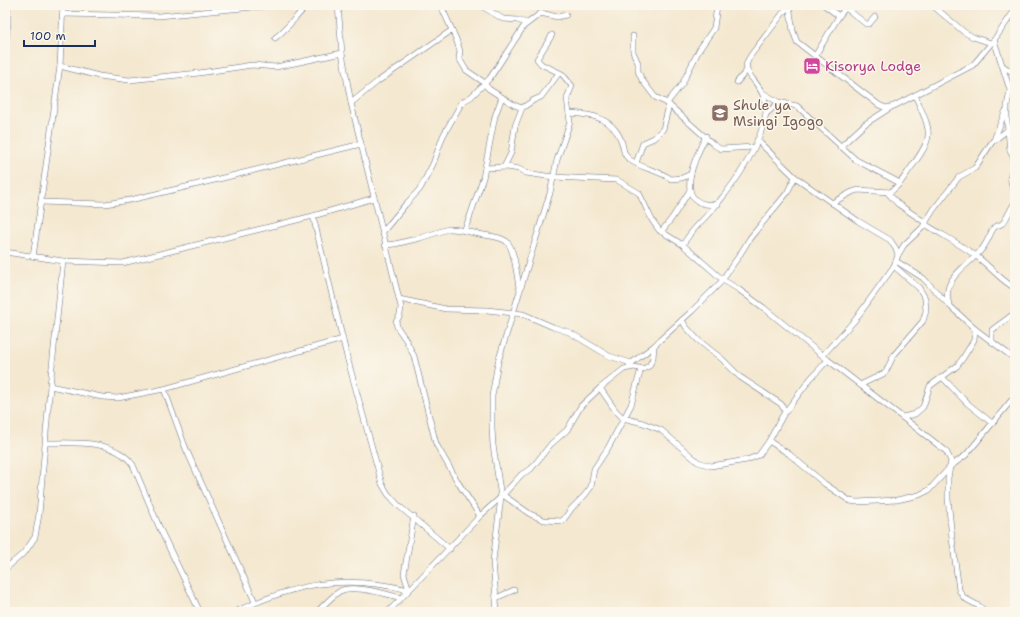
<svg xmlns="http://www.w3.org/2000/svg" width="1020" height="617" font-family="'Shantell Sans',sans-serif">
<style>
.lines{fill:none;stroke-linecap:round;stroke-linejoin:round}
.street-casing{stroke:#677086;stroke-width:6}
.street{stroke:#fff;stroke-width:5}
.labels{text-anchor:middle;stroke-width:3;stroke-linejoin:round;paint-order:stroke}
.hotel-label{font-size:14px;fill:#b23c85;stroke:#fbf7ec;text-anchor:start}
.education-label{font-size:14px;fill:#785e54;stroke:#fbf7ec;text-anchor:start}
</style>
<rect width="100%" height="100%" fill="#fbf7ec"/>
<filter id="ink" filterUnits="userSpaceOnUse"><feTurbulence type="fractalNoise" baseFrequency=".025" numOctaves="2"/><feDisplacementMap in="SourceGraphic" scale="8" xChannelSelector="R" yChannelSelector="G"/><feConvolveMatrix kernelMatrix="1 2 1 2 8 2 1 2 1" color-interpolation-filters="sRGB"/></filter>
<filter id="wash" filterUnits="userSpaceOnUse"><feTurbulence type="fractalNoise" baseFrequency=".012" numOctaves="4" result="noise"/><feDisplacementMap in="SourceGraphic" scale="16" xChannelSelector="R" yChannelSelector="G"/><feGaussianBlur stdDeviation="0.9" result="paint"/><feColorMatrix in="noise" values="0 0 0 0 0 0 0 0 0 0 0 0 0 0 0 0 0 1.4 0 .05"/><feComposite in="paint" operator="in"/></filter>
<g filter="url(#wash)">
<rect width="100%" height="100%" fill="#f4e8d0"/>
</g>
<g filter="url(#ink)">
<g class="lines">
<defs>
<g id="street">
<polyline points="338,5 342,53 351,103 401,307 400,315 396,322 397,327 406,340 414,356 436,444 459,484 480,516"/>
<polyline points="439,5 443,10 456,39 460,51 459,58 466,70 482,81 489,89 514,105 522,108"/>
<polyline points="480,5 503,19 517,20 527,23"/>
<path d="M 789,5 L 751,55 C 748,60 745,64 747,69 C 748,74 752,78 755,82 C 764,93 769,107 764,122 C 756,151 737,180 718,203 C 707,217 690,230 683,245 L 723,280 L 726,274 L 739,256 L 750,238 L 787,193 L 795,177"/>
<polyline points="789,5 793,31 797,42 879,105 886,108 894,106 973,65 994,40 1015,10"/>
<polyline points="824,5 839,16"/>
<polyline points="932,5 964,32 973,37 991,43"/>
<polyline points="846,8 866,24 869,24 875,17"/>
<polyline points="63,14 159,16 275,5"/>
<polyline points="633,36 633,52 638,63 638,71 642,80 655,97 667,103 714,145 721,149 753,147"/>
<path d="M 275,38 C 288,28 297,15 308,5"/>
<polyline points="994,40 1010,90 1007,106 1007,120 1010,151 1015,161"/>
<polyline points="5,47 8,23 8,5"/>
<polyline points="815,56 839,16 848,5"/>
<polyline points="60,66 99,76 129,80 199,73 252,65 276,67 342,53"/>
<polyline points="1003,66 1015,74"/>
<polyline points="737,82 747,70"/>
<polyline points="763,93 778,102 797,106 856,160 900,183"/>
<polyline points="351,103 377,82 452,30"/>
<polyline points="667,103 682,84 699,50 714,28 717,5"/>
<path d="M 569,113 C 592,114 614,118 622,143 C 624,150 623,154 629,159 C 641,169 659,170 671,179 L 682,178 L 691,174"/>
<polyline points="766,114 776,105 782,103"/>
<path d="M 706,136 C 698,152 674,198 705,204 C 709,205 714,204 718,204"/>
<polyline points="757,140 795,177 858,221 890,240 896,249 898,255 894,266 855,320 823,355"/>
<polyline points="994,140 1005,112"/>
<polyline points="840,147 865,124 890,108"/>
<polyline points="636,163 643,143 654,138 663,129 669,105"/>
<path d="M 1015,165 C 1008,175 1010,182 1015,192"/>
<polyline points="504,167 511,153 515,126 522,108 534,100 541,97 559,73"/>
<polyline points="485,168 507,167 519,169 526,173 553,177 617,180 639,193 652,220 659,230 683,245"/>
<polyline points="887,192 898,204 926,223"/>
<polyline points="1015,197 1015,212"/>
<polyline points="41,202 105,204 130,200 190,186 361,144"/>
<path d="M 832,203 L 852,192 L 858,190 L 890,192 C 899,187 904,177 910,169 C 936,134 931,133 915,95"/>
<polyline points="313,216 347,357 382,484 388,494 399,506 450,549"/>
<path d="M 925,224 C 942,235 960,244 976,256 C 990,266 1000,280 1015,288"/>
<polyline points="464,231 469,219 483,178 495,116 502,97"/>
<polyline points="661,232 672,218 690,190"/>
<polyline points="382,233 405,205 420,189 433,164 443,136 462,102 471,97 490,78 524,26 541,13 557,17 566,15"/>
<path d="M 385,245 L 395,244 L 420,238 L 448,229 C 458,228 468,232 479,234 C 487,236 499,236 506,241 C 515,248 517,277 519,288"/>
<polyline points="5,252 63,261 123,263 313,216 374,198"/>
<polyline points="898,255 904,245 922,228 934,209 959,177 975,168 992,142 1005,132 1015,126"/>
<polyline points="33,257 60,66 63,5"/>
<polyline points="896,261 923,278 951,307 975,329 1015,359"/>
<polyline points="399,299 446,309 487,310 523,314 553,327 569,332 609,356 631,363"/>
<path d="M 949,304 C 940,278 970,265 982,249 C 987,243 989,236 993,229 C 995,225 1000,226 1003,223 C 1007,218 1010,210 1014,204"/>
<polyline points="682,320 686,327 698,340 722,359 740,377 781,404 785,411"/>
<polyline points="992,342 992,330 1015,313"/>
<polyline points="629,365 654,346"/>
<polyline points="943,378 967,403 992,423"/>
<polyline points="860,385 885,373 894,355 923,321 926,311 925,298 919,288 894,266"/>
<polyline points="50,386 102,397 118,398 164,389 343,339"/>
<polyline points="600,388 615,410 623,418 643,423 661,430 698,462 711,466 747,460 759,455 769,441 783,415 811,378 828,360"/>
<polyline points="164,389 186,449 255,602"/>
<polyline points="903,417 915,414 923,407 930,386 957,366 963,358 974,340 975,329"/>
<polyline points="769,441 789,454 825,484 850,501 857,502 897,500 919,495 929,490 951,466 966,455 1015,396"/>
<path d="M 46,443 C 74,443 115,439 133,465 L 160,529 L 200,612"/>
<polyline points="503,495 530,514 544,520 562,521 564,519 572,508 585,495 591,487 594,469 608,448 631,405 641,369"/>
<polyline points="5,569 25,552 35,537 39,514 50,386 63,261"/>
<polyline points="409,590 404,574 414,516"/>
<polyline points="496,598 514,590"/>
<path d="M 235,612 C 296,583 343,574 409,590"/>
<path d="M 317,612 C 324,605 332,596 340,591 C 354,584 387,594 401,598"/>
<polyline points="388,612 480,516 501,497 522,474 531,469 551,444 567,430 581,406 600,388 624,369 634,367 643,369 649,366 653,358 654,346 660,340 692,311 723,280 738,289 764,308 828,360 946,451 951,461 948,478 948,499 952,538 959,590 964,598 979,606 986,612"/>
<polyline points="497,612 493,561 501,497 493,445 492,429 492,396 498,362 550,193 557,160 570,122 567,98 572,86 562,74 541,64 537,59 552,35"/>
</g>
</defs>
<!-- street casing -->
<use href="#street" class="street-casing"/>
<!-- street -->
<use href="#street" class="street"/>
</g>
</g>
<!-- icons -->
<defs>
<symbol id="hotel-square" viewBox="-11 -11 22 22"><rect x="-9" y="-9" width="18" height="18" rx="4" fill="#d1479c" stroke="#fbf7ec"/><path d="M-6-4.5h1.5V1H6V5H4.5V3h-9V5H-6ZM-4 0a1.8 1.8 0 1 1 3.6 0ZM.5 0V-2.5h3Q6-2.5 6 0Z" fill="#fff"/></symbol>
<symbol id="school-square" viewBox="-11 -11 22 22"><rect x="-9" y="-9" width="18" height="18" rx="4" fill="#8d6e63" stroke="#fbf7ec"/><path d="M0-5L7-2L0 1L-7-2ZM-4 1L0 2.5L4 1V4Q0 6-4 4Z" fill="#fff"/></symbol>
</defs>
<g fill-rule="evenodd">
<use href="#hotel-square" x="802" y="56" width="20" height="20"/>
<use href="#school-square" x="710" y="103" width="20" height="20"/>
</g>
<g class="labels">
<!-- hotel labels -->
<g class="hotel-label">
<text x="825" y="71">Kisorya Lodge</text>
</g>
<!-- education labels -->
<g class="education-label">
<text x="733" y="110">Shule ya<tspan x="733" dy="16">Msingi Igogo</tspan></text>
</g>
</g>
<!-- margin -->
<rect width="1020" height="617" fill="none" stroke="#fbf7ec" stroke-width="20"/>
<!-- scale -->
<path d="M24 40v6h71v-6" fill="none" stroke="#1b2f5e" stroke-width="2"/>
<text x="30" y="40" font-size="12" fill="#1b2f5e" stroke="#fbf7ec" stroke-width="3" paint-order="stroke">100 m</text>
</svg>
